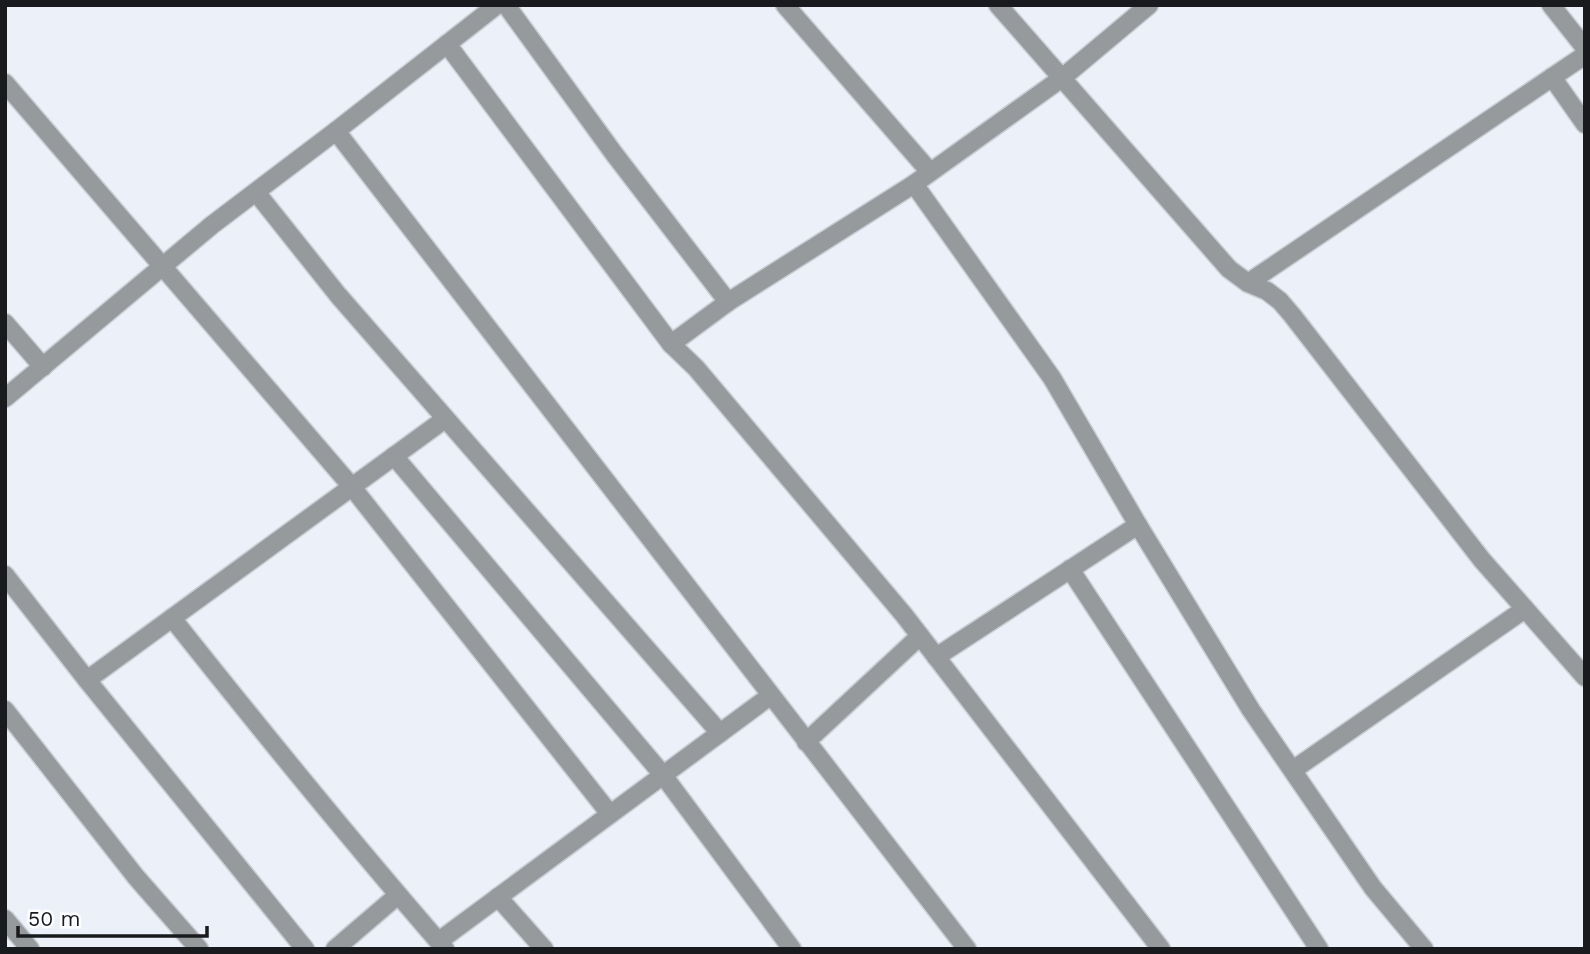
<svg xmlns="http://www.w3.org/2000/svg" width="1590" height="954" font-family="'Work Sans',sans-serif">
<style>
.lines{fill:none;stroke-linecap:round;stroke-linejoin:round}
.minor-casing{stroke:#c9ced6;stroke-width:21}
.minor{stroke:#979a9d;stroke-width:18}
</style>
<rect width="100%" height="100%" fill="#ebf0f9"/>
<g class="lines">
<defs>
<g id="minor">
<polyline points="506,5 615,155 728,302"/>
<polyline points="785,5 930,172"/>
<polyline points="998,5 1229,269 1248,283 1267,291 1280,301 1292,315 1482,560 1585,677"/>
<polyline points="1551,5 1585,48"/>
<polyline points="447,44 671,344 696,368 904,615 1161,949"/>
<polyline points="1552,77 1585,124"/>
<polyline points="5,83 352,487 610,814"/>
<path d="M 336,131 C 548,403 755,677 967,949"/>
<polyline points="914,184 1052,378 1138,525 1251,710 1373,888 1424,949"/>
<polyline points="256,192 338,295 720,733"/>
<polyline points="1248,283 1585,55"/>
<polyline points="5,323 43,367"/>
<polyline points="671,344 728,302 914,184 1062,78 1149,5"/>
<polyline points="5,398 212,225 336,131 497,5"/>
<polyline points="394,456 663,775 792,949"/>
<polyline points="1070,569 1319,949"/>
<polyline points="5,575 87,680 305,949"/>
<path d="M 172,618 C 261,730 351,841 445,949"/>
<polyline points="936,657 1138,525"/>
<polyline points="87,680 445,419"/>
<polyline points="5,710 136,877 199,949"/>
<polyline points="806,742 920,636"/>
<polyline points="1293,770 1525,609"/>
<polyline points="498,897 544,949"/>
<polyline points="5,919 30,949"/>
<polyline points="439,941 770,696"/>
<polyline points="335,949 398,895"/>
</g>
</defs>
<!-- minor casing -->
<use href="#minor" class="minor-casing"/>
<!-- minor -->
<use href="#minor" class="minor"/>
</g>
<!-- border -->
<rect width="1590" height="954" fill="none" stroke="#181a1d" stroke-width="14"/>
<!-- scale -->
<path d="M18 926v10h189v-10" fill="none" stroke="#181a1d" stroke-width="3.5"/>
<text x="28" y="926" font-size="21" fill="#181a1d" stroke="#fcfdff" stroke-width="5" paint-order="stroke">50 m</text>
</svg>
